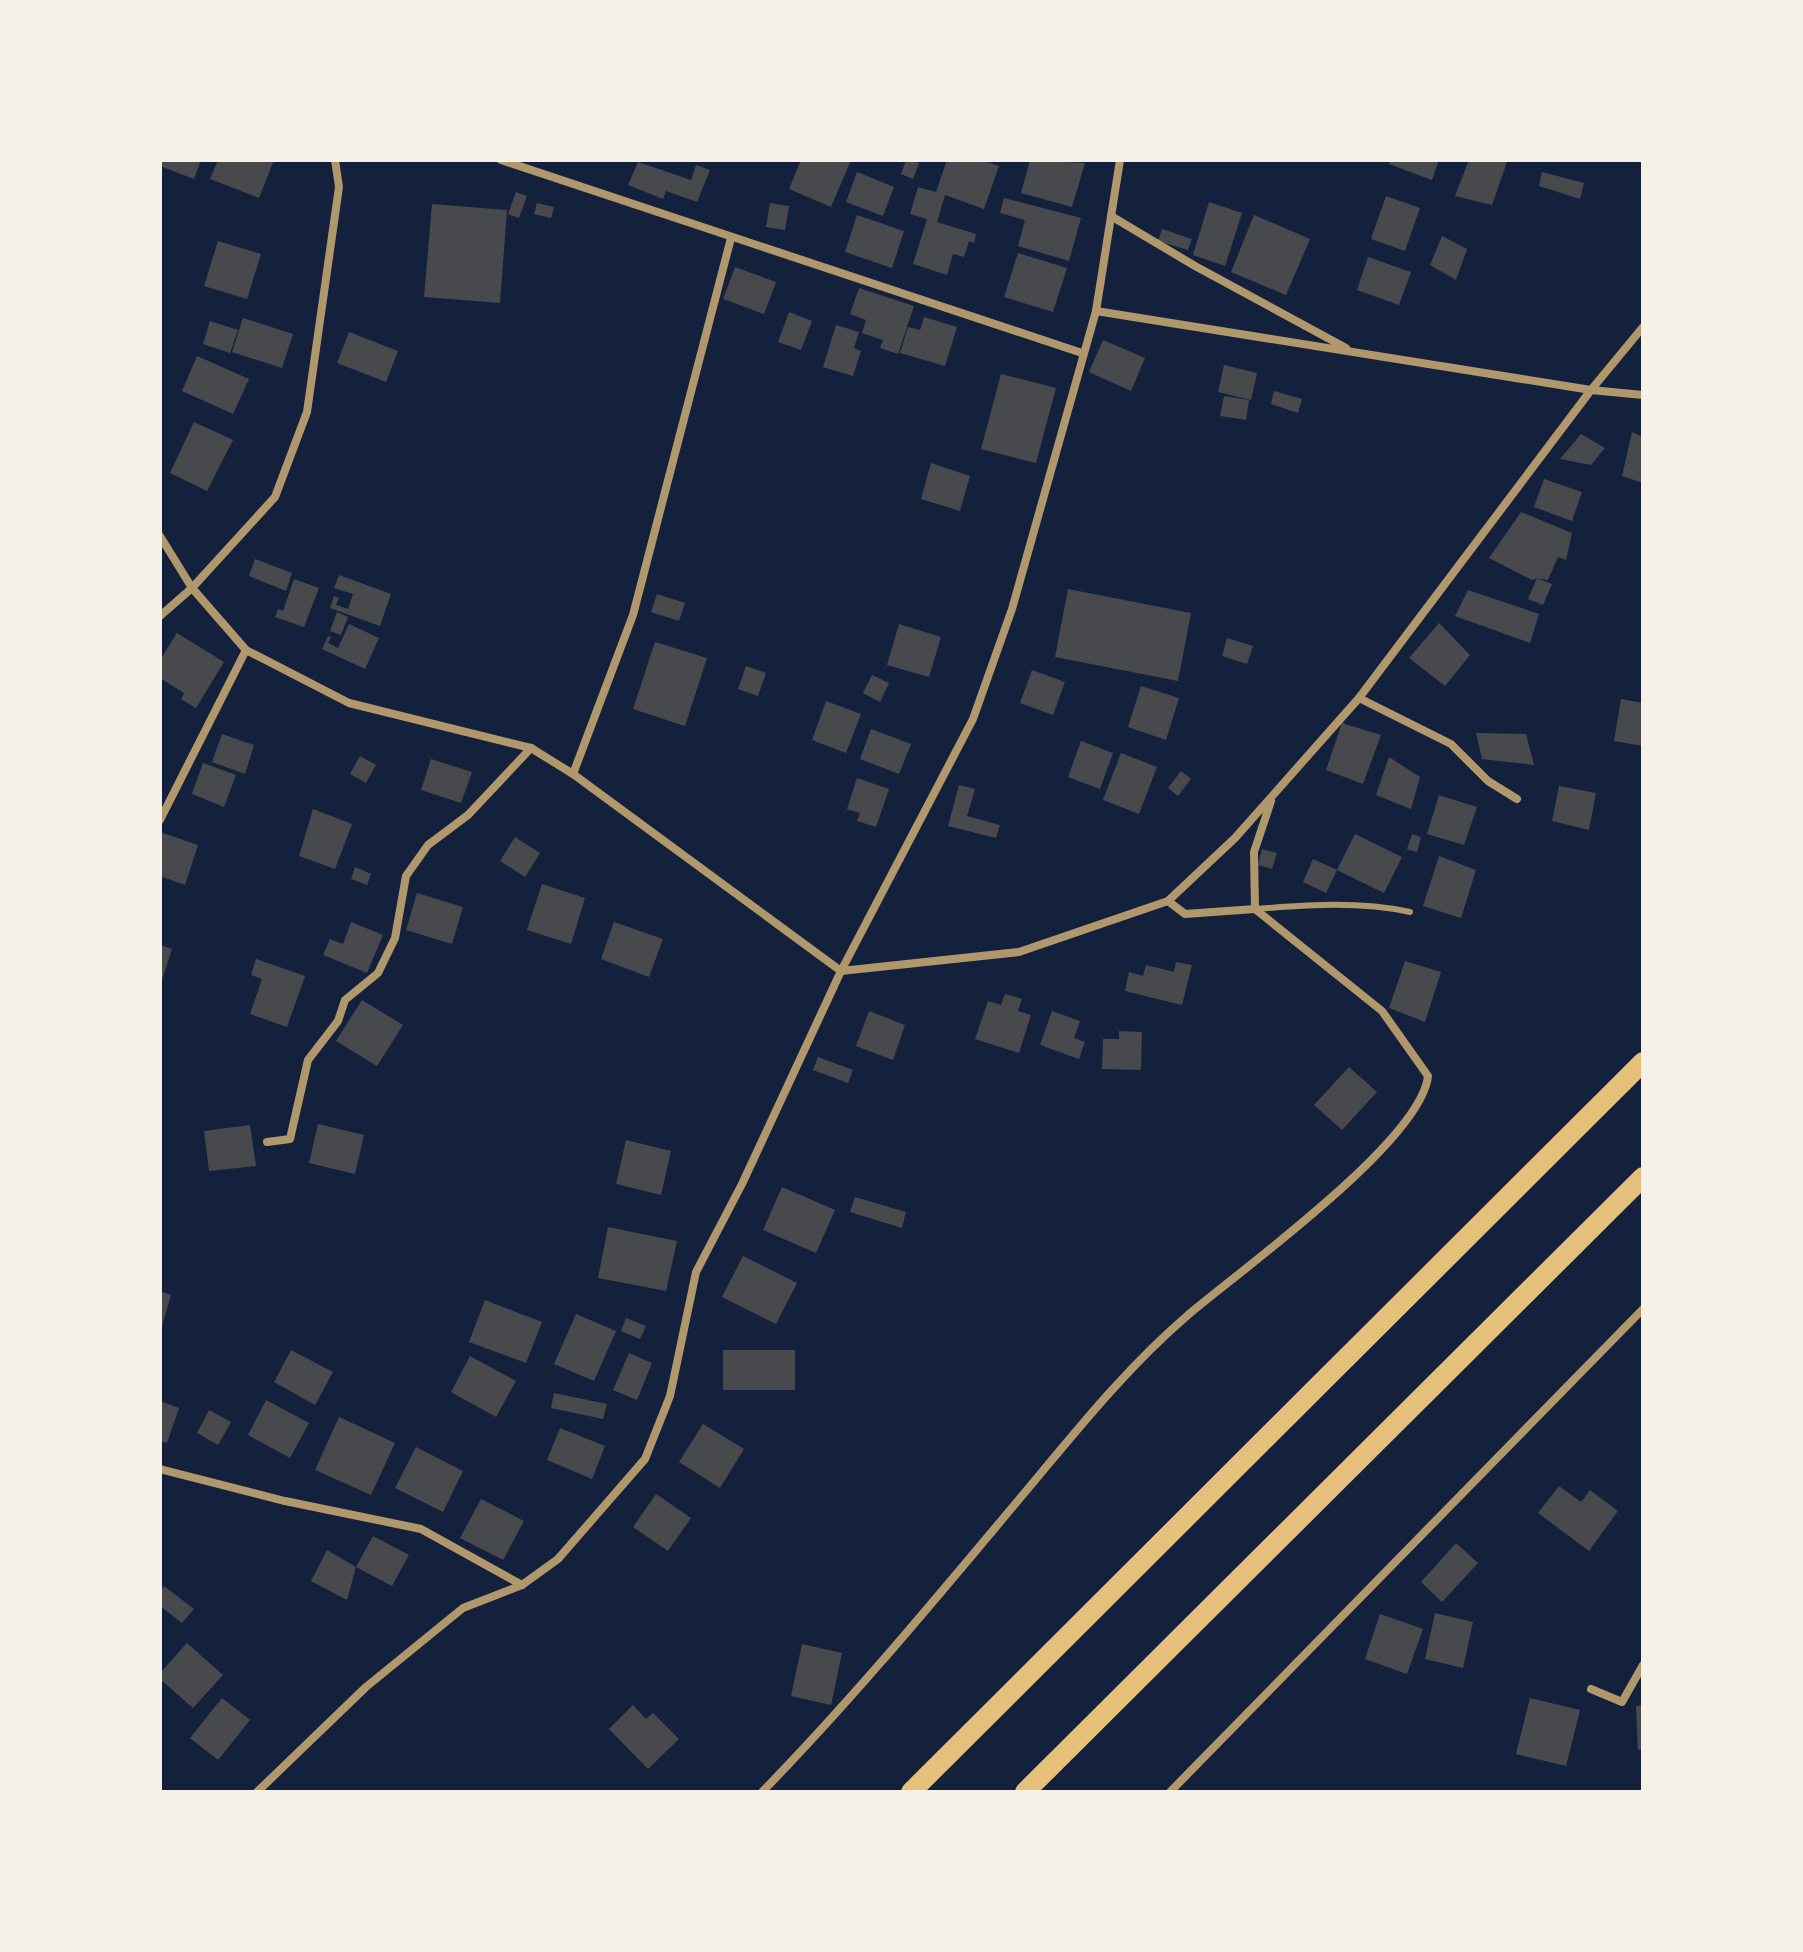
<svg xmlns="http://www.w3.org/2000/svg" width="1803" height="1952" font-family="'Fira Sans Condensed',sans-serif">
<style>
.building{fill:#48494c}
.lines{fill:none;stroke-linecap:round;stroke-linejoin:round}
.service{stroke:#b1986c;stroke-width:6}
.minor{stroke:#b1986c;stroke-width:8}
.motorway{stroke:#e5c07b;stroke-width:20}
</style>
<rect width="100%" height="100%" fill="#14213d"/>
<!-- building -->
<g class="building">
<polygon points="160,160 201,160 194,179 160,166"/>
<polygon points="218,160 274,160 259,198 210,179"/>
<polygon points="801,160 851,160 831,207 789,189"/>
<polygon points="906,160 919,163 913,179 901,174"/>
<polygon points="947,160 981,160 999,166 984,209 945,195 937,222 976,234 974,243 969,241 964,257 953,254 947,275 913,264 927,219 910,214 918,187 936,192"/>
<polygon points="1030,160 1085,163 1072,207 1021,193"/>
<polygon points="1391,160 1439,160 1432,180 1389,164"/>
<polygon points="1469,160 1507,162 1492,205 1455,196"/>
<polygon points="638,162 691,180 696,165 710,170 697,202 666,191 663,199 628,185"/>
<polygon points="857,172 894,187 883,216 846,202"/>
<polygon points="1542,172 1584,183 1580,199 1539,186"/>
<polygon points="516,192 527,196 519,218 508,214"/>
<polygon points="1386,196 1420,208 1405,251 1371,239"/>
<polygon points="1004,198 1081,218 1069,261 1018,246 1025,220 1000,213"/>
<polygon points="1209,202 1242,213 1225,266 1193,255"/>
<polygon points="537,203 554,207 551,218 534,214"/>
<polygon points="770,203 789,206 785,230 766,227"/>
<polygon points="432,204 507,210 500,303 424,297"/>
<polygon points="857,215 904,231 892,268 845,252"/>
<polygon points="1254,215 1310,239 1286,295 1231,272"/>
<polygon points="1162,229 1192,239 1188,250 1158,241"/>
<polygon points="1442,236 1467,249 1456,280 1430,265"/>
<polygon points="218,241 261,254 247,299 204,286"/>
<polygon points="1018,253 1067,268 1053,312 1004,297"/>
<polygon points="1368,257 1411,272 1399,305 1357,290"/>
<polygon points="735,267 776,282 764,314 723,299"/>
<polygon points="859,288 914,306 898,354 880,348 883,340 862,333 866,320 850,314"/>
<polygon points="789,312 812,321 801,350 778,342"/>
<polygon points="924,317 957,327 945,366 900,353 908,327 920,330"/>
<polygon points="243,318 293,334 282,368 232,352"/>
<polygon points="210,321 238,330 230,353 203,344"/>
<polygon points="836,325 859,332 854,348 861,351 853,376 823,367"/>
<polygon points="349,332 398,351 386,382 337,363"/>
<polygon points="1103,340 1145,358 1131,391 1089,372"/>
<polygon points="197,356 249,379 233,414 182,391"/>
<polygon points="1224,365 1257,373 1251,400 1218,392"/>
<polygon points="1001,374 1056,388 1036,463 981,449"/>
<polygon points="1274,391 1302,399 1298,413 1271,404"/>
<polygon points="1224,396 1249,400 1246,420 1220,416"/>
<polygon points="194,422 233,440 207,491 170,473"/>
<polygon points="1632,432 1643,437 1643,483 1622,476"/>
<polygon points="1581,434 1605,448 1591,465 1560,459"/>
<polygon points="931,463 970,476 960,511 921,499"/>
<polygon points="1544,479 1582,492 1572,521 1534,507"/>
<polygon points="1521,512 1572,533 1566,560 1558,557 1548,580 1537,578 1552,584 1543,605 1528,599 1537,578 1532,580 1489,558"/>
<polygon points="255,559 292,573 286,591 249,576"/>
<polygon points="339,575 391,594 380,626 330,608 334,596 339,598 336,605 348,609 353,594 334,588"/>
<polygon points="294,579 319,588 304,627 275,617 278,609 283,611"/>
<polygon points="1068,589 1191,613 1178,681 1055,657"/>
<polygon points="1468,590 1539,614 1530,643 1455,616"/>
<polygon points="657,594 685,603 679,621 651,612"/>
<polygon points="337,612 348,617 341,635 330,631"/>
<polygon points="1439,623 1470,655 1445,686 1409,658"/>
<polygon points="349,624 379,638 365,669 322,649 328,636 331,637 328,643 338,648"/>
<polygon points="899,624 941,637 929,677 887,665"/>
<polygon points="177,633 224,662 196,708 181,699 184,693 160,678 160,660"/>
<polygon points="1227,638 1253,646 1247,664 1222,656"/>
<polygon points="655,642 707,658 685,726 633,709"/>
<polygon points="746,666 766,673 758,696 738,689"/>
<polygon points="1032,670 1065,682 1053,715 1020,703"/>
<polygon points="872,675 889,683 880,702 863,693"/>
<polygon points="1141,686 1179,698 1166,740 1128,727"/>
<polygon points="1621,699 1643,703 1643,746 1614,741"/>
<polygon points="826,701 861,714 846,753 812,740"/>
<polygon points="1342,723 1381,735 1363,784 1326,770"/>
<polygon points="871,729 911,744 899,774 860,759"/>
<polygon points="1476,733 1526,734 1534,765 1482,759"/>
<polygon points="222,734 254,745 245,774 212,762"/>
<polygon points="1081,741 1113,753 1100,789 1068,777"/>
<polygon points="1121,753 1157,767 1139,814 1103,800"/>
<polygon points="360,756 376,765 366,783 350,774"/>
<polygon points="1389,757 1420,777 1411,809 1376,795"/>
<polygon points="431,759 472,772 461,803 421,790"/>
<polygon points="203,763 236,775 224,807 192,794"/>
<polygon points="1181,771 1191,779 1178,796 1168,788"/>
<polygon points="857,778 889,789 876,827 857,821 860,813 847,809"/>
<polygon points="959,785 975,789 967,816 1000,825 996,838 948,826"/>
<polygon points="1559,786 1596,793 1589,830 1552,821"/>
<polygon points="1439,795 1477,807 1464,845 1427,834"/>
<polygon points="313,809 352,824 335,869 299,856"/>
<polygon points="160,832 198,845 185,885 160,876"/>
<polygon points="1355,834 1402,857 1384,893 1337,870 1326,893 1303,882 1313,859 1337,870"/>
<polygon points="1412,834 1421,837 1417,852 1407,849"/>
<polygon points="515,837 540,853 525,877 500,861"/>
<polygon points="1262,849 1277,853 1272,869 1258,865"/>
<polygon points="1439,856 1476,870 1461,918 1423,906"/>
<polygon points="355,867 371,874 367,885 351,879"/>
<polygon points="542,884 585,898 571,944 527,930"/>
<polygon points="417,893 463,907 452,944 406,930"/>
<polygon points="351,922 383,935 367,973 323,955 330,939 343,944"/>
<polygon points="614,922 663,939 649,977 601,959"/>
<polygon points="160,945 172,949 162,980 160,979"/>
<polygon points="256,959 305,976 287,1027 250,1014 262,979 251,975"/>
<polygon points="1405,961 1441,972 1425,1022 1389,1008"/>
<polygon points="1176,962 1192,965 1182,1005 1125,991 1129,972 1143,976 1146,965 1174,972"/>
<polygon points="1005,994 1022,999 1018,1011 1031,1015 1019,1053 975,1039 988,1001 1001,1005"/>
<polygon points="362,1000 403,1025 377,1066 336,1041"/>
<polygon points="869,1011 905,1025 893,1060 856,1046"/>
<polygon points="1052,1011 1080,1021 1074,1038 1085,1042 1079,1059 1040,1045"/>
<polygon points="1119,1031 1142,1032 1141,1070 1102,1069 1103,1039 1119,1039"/>
<polygon points="818,1057 853,1070 848,1083 813,1070"/>
<polygon points="1349,1067 1377,1092 1342,1130 1314,1105"/>
<polygon points="318,1124 364,1135 355,1174 309,1163"/>
<polygon points="250,1125 256,1166 209,1171 204,1131"/>
<polygon points="626,1140 671,1151 661,1195 616,1184"/>
<polygon points="782,1187 835,1210 816,1253 763,1230"/>
<polygon points="855,1197 906,1212 902,1228 850,1212"/>
<polygon points="608,1227 677,1241 666,1291 598,1278"/>
<polygon points="743,1256 797,1283 776,1324 722,1297"/>
<polygon points="160,1291 171,1295 161,1329 160,1329"/>
<polygon points="485,1300 542,1322 526,1363 469,1342"/>
<polygon points="576,1314 616,1331 594,1381 554,1364"/>
<polygon points="626,1318 646,1326 640,1339 621,1331"/>
<polygon points="291,1350 333,1372 315,1405 274,1382"/>
<rect x="723" y="1350" width="72" height="40"/>
<polygon points="629,1353 652,1363 637,1400 613,1390"/>
<polygon points="470,1356 516,1381 496,1417 451,1392"/>
<polygon points="554,1393 607,1404 603,1419 551,1408"/>
<polygon points="266,1400 309,1423 290,1458 248,1435"/>
<polygon points="160,1401 179,1408 167,1443 160,1441"/>
<polygon points="209,1410 231,1422 218,1445 197,1433"/>
<polygon points="339,1417 395,1443 371,1495 315,1470"/>
<polygon points="703,1424 744,1449 720,1488 679,1462"/>
<polygon points="560,1428 605,1446 592,1479 547,1460"/>
<polygon points="416,1447 463,1471 443,1512 395,1488"/>
<polygon points="1559,1486 1581,1502 1590,1490 1618,1511 1589,1551 1538,1513"/>
<polygon points="656,1494 691,1518 668,1551 633,1527"/>
<polygon points="481,1499 524,1521 503,1560 460,1538"/>
<polygon points="373,1536 409,1555 392,1586 356,1567"/>
<polygon points="1456,1543 1478,1563 1442,1602 1421,1582"/>
<polygon points="327,1550 356,1567 347,1600 311,1581"/>
<polygon points="164,1586 194,1609 182,1623 160,1606 160,1591"/>
<polygon points="1435,1613 1473,1622 1463,1668 1425,1659"/>
<polygon points="1380,1614 1423,1629 1407,1674 1365,1659"/>
<polygon points="187,1643 223,1675 193,1708 160,1679 160,1673"/>
<polygon points="802,1644 842,1653 831,1705 791,1696"/>
<polygon points="222,1698 250,1720 218,1760 190,1738"/>
<polygon points="1530,1698 1580,1710 1566,1766 1516,1754"/>
<polygon points="633,1705 646,1719 653,1713 679,1739 648,1769 609,1729"/>
<polygon points="1643,1705 1643,1749 1638,1750 1636,1706"/>
</g>
<g class="lines">
<!-- service -->
<path class="service" d="M 1255,909 C 1308,905 1358,901 1410,912"/>
<!-- minor -->
<g class="minor">
<polyline points="501,160 1082,353"/>
<polyline points="1111,216 1195,266 1346,348"/>
<polyline points="1096,311 1591,390 1643,395"/>
<polyline points="160,536 192,588 246,650 349,703 531,748 573,774 841,971 1019,952 1168,901 1235,838 1359,698 1591,390 1643,327"/>
<polyline points="160,616 192,588 275,497 307,412 339,187 335,160"/>
<polyline points="1359,698 1451,744 1488,781 1517,799"/>
<polyline points="573,774 633,615 731,238"/>
<polyline points="160,820 246,650"/>
<polyline points="1255,909 1254,852 1271,801"/>
<polyline points="267,1142 290,1139 308,1060 338,1021 345,1000 378,973 395,938 406,876 428,845 468,815 531,748"/>
<polyline points="160,1469 285,1501 421,1529 522,1585"/>
<polyline points="1591,1689 1622,1702 1643,1665"/>
<polyline points="257,1792 366,1687 463,1608 522,1585 558,1559 645,1459 670,1396 696,1272 742,1184 841,971 973,719 1012,609 1096,311 1120,160"/>
<path d="M 762,1792 C 853,1699 937,1597 1021,1497 C 1074,1434 1125,1369 1188,1315 C 1242,1269 1421,1141 1428,1076 L 1382,1011 L 1255,909 L 1185,914 L 1168,901"/>
<polyline points="1170,1792 1643,1309"/>
</g>
<!-- motorway -->
<g class="motorway">
<polyline points="911,1792 1643,1062"/>
<polyline points="1025,1792 1643,1177"/>
</g>
</g>
<!-- border -->
<rect width="1803" height="1952" fill="none" stroke="#f6f1e7" stroke-width="324"/>
</svg>
